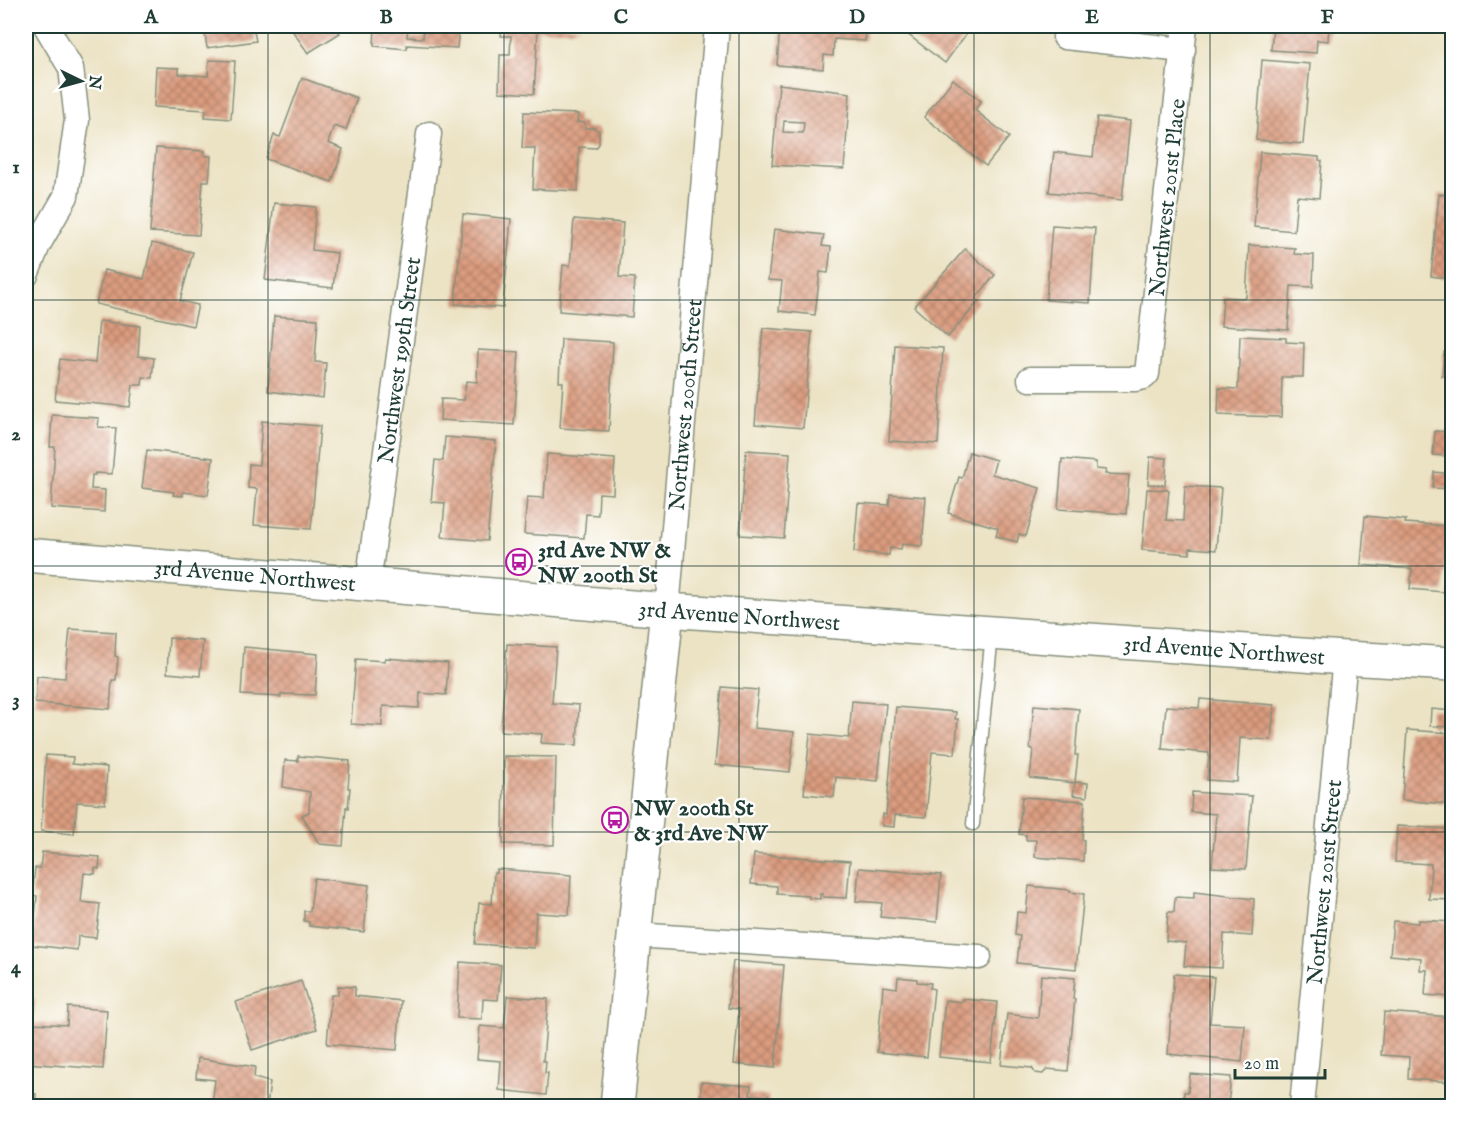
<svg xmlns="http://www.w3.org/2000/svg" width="1478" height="1132" font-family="'IM FELL English',serif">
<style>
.building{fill:url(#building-cross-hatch);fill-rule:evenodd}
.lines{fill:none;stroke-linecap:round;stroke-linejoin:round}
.lane-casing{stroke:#86907c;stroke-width:15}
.street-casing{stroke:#86907c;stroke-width:27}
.secondary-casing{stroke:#86907c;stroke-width:36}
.lane{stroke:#fff;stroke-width:12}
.street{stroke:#fff;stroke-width:24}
.secondary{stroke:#fff;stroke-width:33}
.grid{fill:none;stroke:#1f3d34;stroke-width:1.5;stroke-opacity:0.55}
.labels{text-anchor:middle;stroke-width:4.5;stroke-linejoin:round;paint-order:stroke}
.street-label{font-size:22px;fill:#1f3d34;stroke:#fff}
.poi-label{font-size:22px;font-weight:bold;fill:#1f3d34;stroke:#fff;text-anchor:start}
.neatline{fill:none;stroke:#1f3d34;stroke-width:2}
.grid-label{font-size:20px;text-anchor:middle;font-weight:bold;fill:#1f3d34}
</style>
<defs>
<pattern id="building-cross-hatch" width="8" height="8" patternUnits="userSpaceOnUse" patternTransform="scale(1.5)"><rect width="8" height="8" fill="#db9c7f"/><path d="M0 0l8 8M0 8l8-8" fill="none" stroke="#b18069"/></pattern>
</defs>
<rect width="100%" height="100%" fill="#fff"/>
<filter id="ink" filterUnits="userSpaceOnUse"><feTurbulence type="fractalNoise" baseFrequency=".0167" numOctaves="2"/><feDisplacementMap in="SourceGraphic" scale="12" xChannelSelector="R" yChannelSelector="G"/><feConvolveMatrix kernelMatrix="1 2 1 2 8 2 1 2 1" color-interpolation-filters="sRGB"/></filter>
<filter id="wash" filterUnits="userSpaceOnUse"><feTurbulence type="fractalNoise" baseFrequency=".008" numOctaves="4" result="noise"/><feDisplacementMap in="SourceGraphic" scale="24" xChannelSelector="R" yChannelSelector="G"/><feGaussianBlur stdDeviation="1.35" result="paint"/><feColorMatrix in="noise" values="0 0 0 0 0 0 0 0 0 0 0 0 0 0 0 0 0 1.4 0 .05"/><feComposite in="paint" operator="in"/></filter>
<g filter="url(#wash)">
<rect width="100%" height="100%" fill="#ece3c5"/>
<g id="blocks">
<!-- building -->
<g class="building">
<polygon points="204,26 253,26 256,41 207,48"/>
<polygon points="289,26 334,26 340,33 308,53"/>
<polygon points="375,26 408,26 407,37 423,38 424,26 459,26 457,48 407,45 407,49 374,46"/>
<polygon points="502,26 580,26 572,30 538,30 534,94 499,92 500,55 510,55 511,36 501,36"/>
<polygon points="780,26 867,26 865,41 834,39 833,56 824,55 823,69 777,65"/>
<polygon points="911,26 972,26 945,63 906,33"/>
<polygon points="1273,26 1329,26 1328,41 1317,40 1316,53 1271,50"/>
<polygon points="209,60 235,61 231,119 205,117 206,110 154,107 156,67 179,68 179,74 208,76"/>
<polygon points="1262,60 1310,64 1303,144 1256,140"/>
<polygon points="302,78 357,98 346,130 334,126 328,143 343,149 332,182 266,159 274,135 280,137"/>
<polygon points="953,79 981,101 975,110 1009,137 986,166 924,117"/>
<path d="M 779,84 L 850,93 L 844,169 L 772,165 ZM 784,121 L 804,122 L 803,133 L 783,132 Z"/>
<polygon points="28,88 30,137 26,137 26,89"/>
<polygon points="524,112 578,114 577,122 585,123 585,128 595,128 599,131 599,144 596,148 579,147 578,191 533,189 535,148 522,148"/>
<polygon points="1097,117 1130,121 1122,200 1049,192 1054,152 1093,157"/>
<polygon points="156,148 205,151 205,156 211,156 209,181 203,181 199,235 150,232"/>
<polygon points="1260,152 1319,157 1319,160 1322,161 1319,198 1297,196 1294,231 1254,227"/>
<polygon points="1439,194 1452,195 1452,279 1431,276"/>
<polygon points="274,203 316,207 312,250 337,253 333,288 265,280"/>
<polygon points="463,214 511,219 503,308 455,304"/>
<polygon points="574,219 623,223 619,277 635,278 632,317 559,311 563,265 570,266"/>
<polygon points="1052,225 1095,228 1090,303 1046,300"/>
<polygon points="774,229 824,235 822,246 831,247 828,273 820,272 815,315 779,311 782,281 768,280"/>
<polygon points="152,243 193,252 180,301 198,305 193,326 96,304 104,270 144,279"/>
<polygon points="1249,245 1295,248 1294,254 1314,255 1313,287 1291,286 1288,330 1221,326 1223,297 1246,298"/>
<polygon points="965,249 995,275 976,298 979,301 948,337 914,307"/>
<polygon points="274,316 318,319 315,362 326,363 323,398 268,391"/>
<polygon points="99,321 140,326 138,356 154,358 152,378 143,377 142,385 133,385 130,407 55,400 60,359 95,363"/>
<polygon points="763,328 812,332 803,428 755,424"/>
<polygon points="1240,336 1286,338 1286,342 1304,343 1303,377 1282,377 1281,417 1218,415 1219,388 1238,389"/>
<polygon points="561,339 613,342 609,431 560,428 563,382 559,382"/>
<polygon points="895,345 943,348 938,444 889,441"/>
<polygon points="478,350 519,352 514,425 440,420 441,399 464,400 466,381 477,382"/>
<polygon points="1444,352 1452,352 1452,376 1442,376"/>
<polygon points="52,415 99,418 98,427 116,428 112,474 95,473 95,475 92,475 91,489 105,490 104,512 51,508 55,447 50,447"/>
<polygon points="262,421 320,426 311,529 254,525 257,489 248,488 249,464 259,465"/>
<polygon points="1451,422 1452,422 1452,463 1447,463 1448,456 1433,455 1435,431 1450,432"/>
<polygon points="445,437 496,441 487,541 442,537 445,503 431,502 435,460 443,461"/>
<polygon points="147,450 213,458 208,495 183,492 183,496 173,495 174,492 142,488"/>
<polygon points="746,450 790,453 784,538 740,535"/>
<polygon points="969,452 996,460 992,474 1040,488 1026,536 1019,534 1017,542 996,536 998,528 948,513 959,477 962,478"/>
<polygon points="547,454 615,459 613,494 599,493 598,515 586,514 584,538 524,534 527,497 544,498"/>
<polygon points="1150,457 1167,458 1165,485 1148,484"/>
<polygon points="1062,459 1096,462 1096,469 1106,470 1105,474 1129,475 1126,514 1058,509"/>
<polygon points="1434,472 1452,474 1452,489 1433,488"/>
<polygon points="1185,486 1221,488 1216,550 1190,548 1190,554 1142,550 1147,489 1169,490 1166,520 1183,521"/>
<polygon points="890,494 926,497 922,546 902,544 901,549 890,548 889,555 854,552 858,503 889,505"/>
<polygon points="1365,516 1406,520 1405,523 1449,526 1443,592 1410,589 1412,569 1361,565"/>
<polygon points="70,629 116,632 115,656 118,657 116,680 112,680 110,709 35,703 37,676 65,678"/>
<polygon points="169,638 203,641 200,676 167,673"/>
<polygon points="507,644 556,647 552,703 579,705 577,745 541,743 542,734 501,731"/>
<polygon points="244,647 318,654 315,695 281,694 281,697 241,695"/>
<polygon points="385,658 448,663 446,695 420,693 419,708 383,706 382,726 351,724 356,659 384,661"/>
<polygon points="722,687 758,690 754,728 794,732 790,772 715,765"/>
<polygon points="1200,699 1274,705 1271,740 1240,738 1237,782 1207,780 1209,753 1162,749 1166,706 1199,708"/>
<polygon points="852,701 886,704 878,781 836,777 834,797 804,794 810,734 849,738"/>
<polygon points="1034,705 1079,709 1075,755 1078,755 1075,782 1088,783 1087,797 1073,795 1075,783 1030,778 1033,749 1030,749"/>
<polygon points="896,707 956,712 955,719 958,719 955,754 932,752 926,817 895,815 894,827 882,826 883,814 886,815"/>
<polygon points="1431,709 1452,711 1452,727 1430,726"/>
<polygon points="1407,730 1450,733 1448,754 1452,755 1452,788 1446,787 1445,804 1402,800"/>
<polygon points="46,755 73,757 72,764 107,767 105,804 77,802 74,834 41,831"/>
<polygon points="298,756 350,761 348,788 350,788 348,808 346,807 343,846 319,844 302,815 309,812 310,792 283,787 285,760 298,761"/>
<polygon points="504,756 556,757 554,845 503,844"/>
<polygon points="1192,792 1252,796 1246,869 1212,867 1216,814 1191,812"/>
<polygon points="1022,797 1085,801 1082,840 1084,840 1083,861 1035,857 1036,840 1026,840 1026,835 1019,834"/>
<polygon points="1397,826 1452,829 1452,900 1429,899 1431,864 1395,862"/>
<polygon points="42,852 100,857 99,869 95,868 95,874 84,873 81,902 100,904 96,938 78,936 77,950 32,945 37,896 32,895 35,868 40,868"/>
<polygon points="754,854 850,861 847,898 823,897 823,894 820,894 820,899 809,898 809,896 777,894 777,886 751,884"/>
<polygon points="859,868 941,875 937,922 880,917 882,903 856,901"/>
<polygon points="497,869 571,875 569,915 536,913 534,948 475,944 479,903 492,904 494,873 497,873"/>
<polygon points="314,878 369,885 364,932 309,926 309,922 304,921 304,911 310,911"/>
<polygon points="1029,886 1070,890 1070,892 1084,894 1076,969 1017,963 1020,936 1015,935 1017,912 1026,913"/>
<polygon points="1194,892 1254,899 1252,936 1224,934 1222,968 1184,966 1186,943 1166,941 1168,912 1174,912 1175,897 1194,898"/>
<polygon points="1418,920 1452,922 1452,997 1425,995 1427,970 1420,970 1421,958 1390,955 1393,921 1418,923"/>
<polygon points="733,961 784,965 775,1068 734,1064 739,1009 728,1008"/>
<polygon points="460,962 501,965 498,1000 483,999 482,1019 457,1018"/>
<polygon points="1174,974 1214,977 1210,1023 1245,1025 1242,1062 1168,1054"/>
<polygon points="1041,975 1075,978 1073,999 1075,999 1068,1071 1047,1069 1043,1074 1035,1073 1032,1068 1001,1065 1007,1014 1038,1018"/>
<polygon points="898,977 917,979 917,982 931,983 930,988 934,989 927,1057 877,1052 883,986 897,988"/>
<polygon points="301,981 317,1029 252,1050 236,1002"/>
<polygon points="338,986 355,987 355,996 401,1001 397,1050 327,1044 331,995 338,995"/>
<polygon points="507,996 548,999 543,1061 546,1061 545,1073 548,1073 546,1095 499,1090 501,1061 477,1059 480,1026 504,1028"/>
<polygon points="26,998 35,999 33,1023 67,1025 68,1007 107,1010 103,1069 26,1063"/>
<polygon points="963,999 997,1002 991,1062 939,1057 945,1000 962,1002"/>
<polygon points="1384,1012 1452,1017 1452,1082 1408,1079 1409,1057 1381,1055"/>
<polygon points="198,1058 255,1067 254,1078 270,1082 267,1106 212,1106 215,1080 196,1078"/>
<polygon points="1190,1074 1231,1077 1228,1106 1183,1106 1184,1092 1188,1092"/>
<polygon points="701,1082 751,1086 750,1095 769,1096 768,1106 700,1106"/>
<polygon points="26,1093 36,1094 35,1106 26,1106"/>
<polygon points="1408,1101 1445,1103 1445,1106 1408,1106"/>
</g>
</g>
</g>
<g filter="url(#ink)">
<use href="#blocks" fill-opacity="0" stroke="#86907c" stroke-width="1.5"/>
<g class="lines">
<defs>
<polyline id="lane" points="973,824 992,634"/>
<g id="street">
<polyline points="1065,37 1183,50"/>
<polyline points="26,275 38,245 66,196 77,120 71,68 46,26"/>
<path id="s1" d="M 1030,379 L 1135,379 L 1144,377 L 1147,374 L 1185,26"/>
<path id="s2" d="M 368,584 L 429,134"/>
<path id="s3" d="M 667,610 L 717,26"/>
<polyline points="634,935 979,957"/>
<path id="s4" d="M 1302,1106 L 1345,658"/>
</g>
<g id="secondary">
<path id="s5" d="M 26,555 L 667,610 L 1345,658 L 1452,664"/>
<polyline points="617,1106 667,610"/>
</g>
</defs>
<!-- lane casing -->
<use href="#lane" class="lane-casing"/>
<!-- street casing -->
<use href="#street" class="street-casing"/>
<!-- secondary casing -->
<use href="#secondary" class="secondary-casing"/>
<!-- lane -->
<use href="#lane" class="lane"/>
<!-- street -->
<use href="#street" class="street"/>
<!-- secondary -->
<use href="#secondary" class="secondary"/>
</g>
</g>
<!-- grid -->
<path class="grid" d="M 268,26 L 268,1106M 504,26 L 504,1106M 739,26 L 739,1106M 974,26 L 974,1106M 1210,26 L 1210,1106M 26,300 L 1452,300M 26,566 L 1452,566M 26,832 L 1452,832"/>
<!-- icons -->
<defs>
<symbol id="bus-ring" viewBox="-11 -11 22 22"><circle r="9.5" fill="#fff" stroke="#b5179e" stroke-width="1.5"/><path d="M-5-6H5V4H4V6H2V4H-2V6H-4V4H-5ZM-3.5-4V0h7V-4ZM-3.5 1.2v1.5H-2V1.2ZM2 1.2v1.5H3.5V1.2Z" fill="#b5179e"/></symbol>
</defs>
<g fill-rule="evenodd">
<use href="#bus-ring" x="504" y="547" width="30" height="30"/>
<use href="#bus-ring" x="600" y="805" width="30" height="30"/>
</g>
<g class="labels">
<!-- street labels -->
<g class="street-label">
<text dy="8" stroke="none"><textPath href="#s1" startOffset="296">Northwest 201st Place</textPath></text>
<text dy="8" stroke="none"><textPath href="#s2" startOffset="226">Northwest 199th Street</textPath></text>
<text dy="8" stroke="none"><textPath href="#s3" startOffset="206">Northwest 200th Street</textPath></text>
<text dy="8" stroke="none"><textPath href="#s5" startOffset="230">3rd Avenue Northwest</textPath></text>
<text dy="8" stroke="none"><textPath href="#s5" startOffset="716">3rd Avenue Northwest</textPath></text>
<text dy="8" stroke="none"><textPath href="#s5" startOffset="1202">3rd Avenue Northwest</textPath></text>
<text dy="8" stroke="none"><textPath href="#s4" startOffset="225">Northwest 201st Street</textPath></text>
</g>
<!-- poi labels -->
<g class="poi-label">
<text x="538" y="557">3rd Ave NW &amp;<tspan x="538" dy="25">NW 200th St</tspan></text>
<text x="634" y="815">NW 200th St<tspan x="634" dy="25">&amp; 3rd Ave NW</tspan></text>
</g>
</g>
<!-- margin -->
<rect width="1478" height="1132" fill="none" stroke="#fff" stroke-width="66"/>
<!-- north arrow -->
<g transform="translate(81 81) rotate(95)" stroke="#ffffff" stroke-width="4.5" paint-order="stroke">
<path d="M0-4.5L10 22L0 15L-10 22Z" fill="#1f3d34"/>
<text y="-9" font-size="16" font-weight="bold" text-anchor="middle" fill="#1f3d34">N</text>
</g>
<!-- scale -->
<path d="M1235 1069v9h90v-9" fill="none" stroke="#1f3d34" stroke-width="3"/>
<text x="1244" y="1069" font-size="18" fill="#1f3d34" stroke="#ffffff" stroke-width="4.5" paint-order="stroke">20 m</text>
<rect x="33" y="33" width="1412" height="1066" class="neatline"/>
<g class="grid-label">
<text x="151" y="23">A</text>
<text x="386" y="23">B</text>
<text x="621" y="23">C</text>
<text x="857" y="23">D</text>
<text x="1092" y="23">E</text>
<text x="1327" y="23">F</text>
<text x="16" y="173">1</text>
<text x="16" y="440">2</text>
<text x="16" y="706">3</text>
<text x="16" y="973">4</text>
</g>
</svg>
